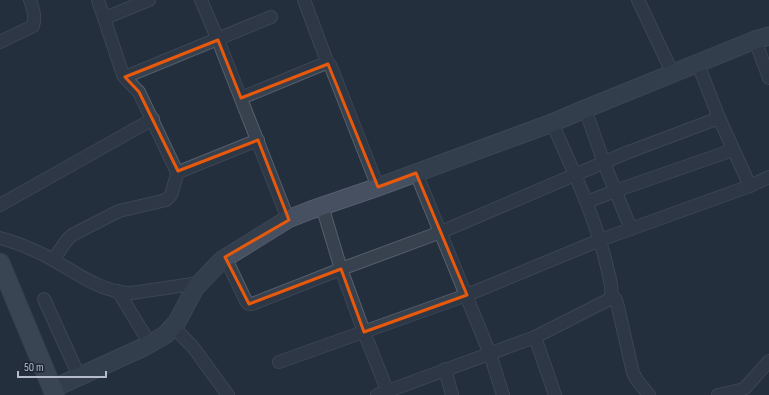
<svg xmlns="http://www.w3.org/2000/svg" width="769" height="395" font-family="'Sofia Sans Condensed',sans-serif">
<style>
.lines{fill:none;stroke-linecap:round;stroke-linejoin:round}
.street-casing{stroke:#565f6c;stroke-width:14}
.secondary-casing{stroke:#565f6c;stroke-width:19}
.primary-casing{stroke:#414a57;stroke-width:21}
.street{stroke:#38414e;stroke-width:12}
.secondary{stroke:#465061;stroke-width:17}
.primary{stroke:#56606e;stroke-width:19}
.marked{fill:none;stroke:#e8590c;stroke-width:3;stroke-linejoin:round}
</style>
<rect width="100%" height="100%" fill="#242f3e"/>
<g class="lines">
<defs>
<g id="street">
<polyline points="98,0 123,75 127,80 139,92 176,170 181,171 258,140"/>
<polyline points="201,0 218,40 288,219"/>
<polyline points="304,0 328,64"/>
<polyline points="638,0 673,74"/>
<polyline points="105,18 149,0"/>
<polyline points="755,40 769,78"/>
<path d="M 0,42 L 33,26 C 36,17 33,9 30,0"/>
<polyline points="698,64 719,118 750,186"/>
<polyline points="125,77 271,17"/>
<polyline points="241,98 326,63 330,65 331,67 378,187"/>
<polyline points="585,109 604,163 631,229"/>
<polyline points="416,173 490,354 503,395"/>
<polyline points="587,202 615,191 733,150"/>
<polyline points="0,205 153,119"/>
<polyline points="322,206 341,269 364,332 389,395"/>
<path d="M 0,238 C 16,242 32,249 46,256 C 73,270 100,293 132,293 L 199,283"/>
<polyline points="225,257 246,301 249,304 252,304 341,269 441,232 626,153 719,118"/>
<polyline points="53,260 67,240 72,235 119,211 166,200 171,195 178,171"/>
<polyline points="118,291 150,344"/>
<polyline points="612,295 616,300 618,307 633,373 637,380 649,395"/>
<polyline points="44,299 79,376"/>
<polyline points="173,327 193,347 228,395"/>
<polyline points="535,337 555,395"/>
<polyline points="279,362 467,295 600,240 750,186 769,177"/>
<polyline points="445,369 452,395"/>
<path d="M 377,395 L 535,337 L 610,299 C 614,289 609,277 607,267 C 595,216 573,170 552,123"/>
<polyline points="718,395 740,390 745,388 769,361"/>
</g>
<polyline id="secondary" points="52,389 144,347 165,335 177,322 195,288 222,260 288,219 311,210 378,187 552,123 580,111 755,40 769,36"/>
<polyline id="primary" points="0,263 55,395"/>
</defs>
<!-- street casing -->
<use href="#street" class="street-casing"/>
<!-- secondary casing -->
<use href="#secondary" class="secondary-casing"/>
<!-- primary casing -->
<use href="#primary" class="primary-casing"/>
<!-- street -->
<use href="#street" class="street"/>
<!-- secondary -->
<use href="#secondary" class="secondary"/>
<!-- primary -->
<use href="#primary" class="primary"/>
</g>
<!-- marked area -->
<path d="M0 0H769V395H0ZM 218,40 L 241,98 L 328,64 L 378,187 L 416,173 L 467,295 L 364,332 L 341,269 L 249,304 L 225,257 L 289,220 L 258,140 L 178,171 L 139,92 L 125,77 Z" fill="#242f3e" fill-opacity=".55" fill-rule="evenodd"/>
<path class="marked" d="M 218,40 L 241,98 L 328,64 L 378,187 L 416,173 L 467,295 L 364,332 L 341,269 L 249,304 L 225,257 L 289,220 L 258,140 L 178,171 L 139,92 L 125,77 Z"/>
<!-- scale -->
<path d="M18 371v6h88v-6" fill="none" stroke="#b4bcc9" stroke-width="2"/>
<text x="24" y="371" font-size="12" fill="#b4bcc9" stroke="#1d2633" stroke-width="3" paint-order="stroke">50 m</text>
</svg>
